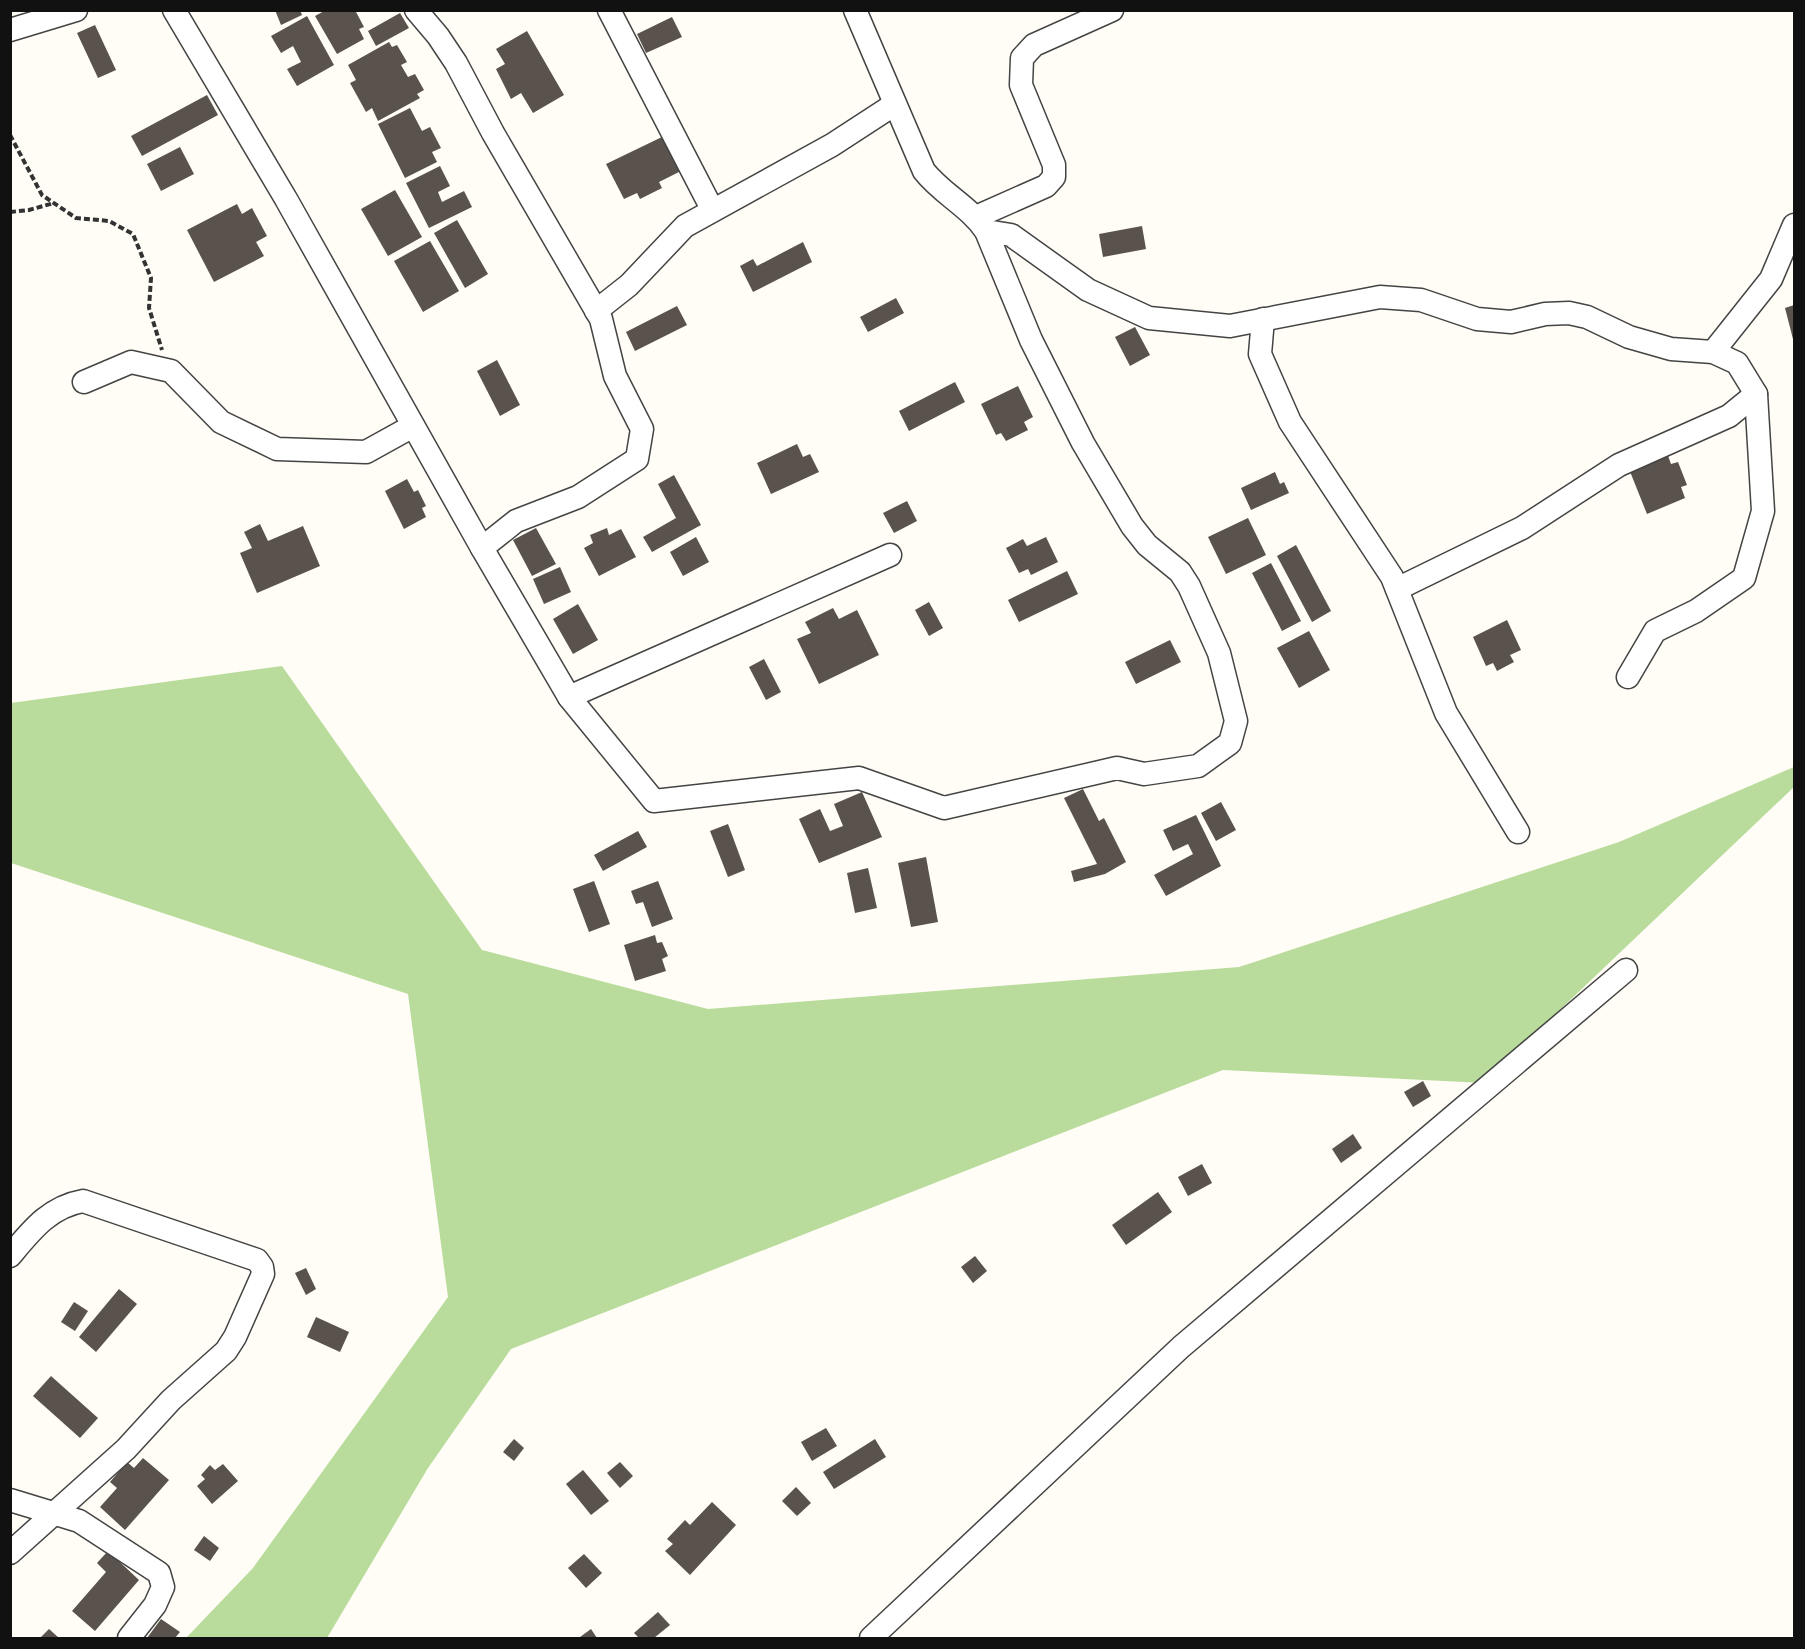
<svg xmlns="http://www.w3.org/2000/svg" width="1805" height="1649" font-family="Literata,serif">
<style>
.forest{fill:#b9dc9c}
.building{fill:#5a524d}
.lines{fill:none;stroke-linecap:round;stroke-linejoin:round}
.minor-casing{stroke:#444;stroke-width:25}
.path{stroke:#333;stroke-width:4;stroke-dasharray:6 3;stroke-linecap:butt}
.minor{stroke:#fff;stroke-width:22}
</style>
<rect width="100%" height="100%" fill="#fffdf5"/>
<!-- forest -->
<polygon class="forest" points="282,666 482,950 708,1009 1239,967 1619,842 1794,767 1794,787 1483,1083 1223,1070 511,1349 428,1468 327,1638 186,1638 253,1568 448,1297 408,994 11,863 11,703"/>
<!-- building -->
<g class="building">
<polygon points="275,10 300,10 302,15 281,25"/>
<polygon points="326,10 355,10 364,27 359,29 364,39 337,54 315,16"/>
<polygon points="400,13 409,28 376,46 368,31"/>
<polygon points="307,16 334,65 297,86 287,69 301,62 293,46 281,53 271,36"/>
<polygon points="672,17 682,37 646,53 637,34"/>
<polygon points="95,25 116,70 98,78 77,33"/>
<polygon points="527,31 564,95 533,113 521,93 511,99 496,69 505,64 496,49"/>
<polygon points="389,42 392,47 397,45 407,62 401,65 408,77 415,74 424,90 417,94 420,98 378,121 372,108 366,112 350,83 356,80 348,65"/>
<polygon points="207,95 218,115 142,156 131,136"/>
<polygon points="410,108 422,131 430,127 441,148 432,152 437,162 405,178 378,124"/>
<polygon points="664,136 681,171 659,182 662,188 640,199 637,193 624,199 606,164"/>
<polygon points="180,147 194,174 161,191 147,164"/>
<polygon points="440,166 450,186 438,192 442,202 464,191 472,207 429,228 406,183"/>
<polygon points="395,190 422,237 388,256 361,209"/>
<polygon points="237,204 242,214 252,208 267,236 256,242 264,256 214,282 187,230"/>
<polygon points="457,220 488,274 465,288 434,233"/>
<polygon points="1142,226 1146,249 1103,257 1099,234"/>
<polygon points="430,241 459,291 423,312 394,261"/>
<polygon points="803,242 812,262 753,292 740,266 753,259 757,266"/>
<polygon points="896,298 904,313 868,332 860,317"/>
<polygon points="1794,305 1794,343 1785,308"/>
<polygon points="677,306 687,325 635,351 626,332"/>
<polygon points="1135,327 1150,355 1130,366 1115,337"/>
<polygon points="497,360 520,405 500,416 477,371"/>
<polygon points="955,382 965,402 909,431 899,411"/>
<polygon points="1018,386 1033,417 1024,422 1028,430 1006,441 1001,433 996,435 981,404"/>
<polygon points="797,444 803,457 810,454 819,472 771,494 757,463"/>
<polygon points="1667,453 1671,464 1678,462 1687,485 1681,487 1685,498 1647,514 1629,469"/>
<polygon points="1275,472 1280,484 1284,482 1289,493 1251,510 1241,488"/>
<polygon points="674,475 701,525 652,552 643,537 676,518 658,484"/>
<polygon points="407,479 414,492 418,490 426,506 422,508 426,517 404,529 385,491"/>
<polygon points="907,501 917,521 894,533 883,513"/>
<polygon points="1248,518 1266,555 1226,574 1208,537"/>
<polygon points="260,524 268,541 303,526 320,566 257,593 240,553 252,548 244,532"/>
<polygon points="536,528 556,564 532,576 513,540"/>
<polygon points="607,528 609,535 621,529 636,557 599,576 584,548 593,543 590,535"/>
<polygon points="696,537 709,562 683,576 670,552"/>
<polygon points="1046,537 1058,562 1031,575 1028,569 1019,573 1006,548 1023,539 1027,546"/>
<polygon points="1296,545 1331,611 1312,622 1277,556"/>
<polygon points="1271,563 1301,621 1282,631 1252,573"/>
<polygon points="560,567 571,592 544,604 533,579"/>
<polygon points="1067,571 1078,594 1019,622 1008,600"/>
<polygon points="929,602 943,628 929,636 915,610"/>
<polygon points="578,604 598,640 573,654 553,619"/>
<polygon points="833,608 839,619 857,610 879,655 819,684 797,639 811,633 805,622"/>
<polygon points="1507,620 1521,650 1510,655 1514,662 1497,671 1493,663 1486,666 1473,637"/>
<polygon points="1309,631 1330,670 1299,688 1277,648"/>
<polygon points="1170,640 1181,662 1136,684 1125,662"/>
<polygon points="764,659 781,692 766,700 749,667"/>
<polygon points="1083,789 1099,821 1104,818 1126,862 1105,874 1074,882 1071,871 1097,864 1064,798"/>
<polygon points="862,792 882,837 819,863 799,819 820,809 830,831 843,826 834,804"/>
<polygon points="1221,802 1236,830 1216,841 1201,813"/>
<polygon points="1196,815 1221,866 1166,896 1154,875 1193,854 1188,844 1173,851 1163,830"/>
<polygon points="728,824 745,870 728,877 710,831"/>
<polygon points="638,831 647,847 603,871 594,855"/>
<polygon points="926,857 938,922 911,927 898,863"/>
<polygon points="868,868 877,908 855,913 847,873"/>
<polygon points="594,881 610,924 589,932 573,889"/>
<polygon points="658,881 673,919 652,927 643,902 636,904 631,891"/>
<polygon points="655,935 657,943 662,942 668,956 662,959 666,971 635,981 624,945"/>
<polygon points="1423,1081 1431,1096 1413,1107 1404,1092"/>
<polygon points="1353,1134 1362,1148 1341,1163 1332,1149"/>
<polygon points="1202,1164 1212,1183 1188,1196 1178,1177"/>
<polygon points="1158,1192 1172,1212 1126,1245 1112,1225"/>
<polygon points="975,1256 987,1271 973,1283 961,1267"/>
<polygon points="306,1268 316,1289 306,1295 295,1273"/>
<polygon points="119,1289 137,1304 96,1352 79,1337"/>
<polygon points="74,1302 88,1311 75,1331 61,1322"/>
<polygon points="316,1317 349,1332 340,1352 307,1337"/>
<polygon points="51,1376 98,1418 80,1438 33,1396"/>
<polygon points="826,1428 837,1446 812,1461 801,1442"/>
<polygon points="514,1439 524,1448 514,1461 503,1452"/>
<polygon points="875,1439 886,1457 834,1489 823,1472"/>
<polygon points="143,1458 169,1480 125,1530 100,1507 117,1488 110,1482 127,1462 134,1468"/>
<polygon points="620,1462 633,1476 620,1488 607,1473"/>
<polygon points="223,1464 238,1481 212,1504 197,1486 205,1479 201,1475 210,1465 215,1470"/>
<polygon points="583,1470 609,1501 591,1515 566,1484"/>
<polygon points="796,1487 811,1503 797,1516 782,1501"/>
<polygon points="712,1502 736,1525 690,1575 665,1551 673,1544 667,1539 685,1520 690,1525"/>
<polygon points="204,1536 219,1548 210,1561 194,1550"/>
<polygon points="108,1551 139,1580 95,1631 72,1611 106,1572 97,1563"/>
<polygon points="584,1554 602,1573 586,1588 568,1568"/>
<polygon points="658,1612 670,1625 654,1638 639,1638 634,1633"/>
<polygon points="161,1619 180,1632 175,1638 147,1638"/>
<polygon points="49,1629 59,1638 40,1638"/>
<polygon points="591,1629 597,1638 580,1638 580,1637"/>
</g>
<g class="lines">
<defs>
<g id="minor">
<polyline points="174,10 286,199 482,548"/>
<path d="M 416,10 L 438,36 L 456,63 L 493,133 L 601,319 L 615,376 L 642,429 L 637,459 L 578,497 L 516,521 L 482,548 L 569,697 L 654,801 L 859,778 L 944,808 L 1117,768 L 1144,774 L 1198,766 L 1230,743 L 1236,721 L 1219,653 L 1189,586 L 1180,572 L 1147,545 L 1132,526 L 1083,443 L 1031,340 L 986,231 C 969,206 942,194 924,171 L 855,10"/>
<polyline points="609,10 712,209"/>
<polyline points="10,30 76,10"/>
<polyline points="976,217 1046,186 1054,177 1054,165 1021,85 1022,58 1034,45 1112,10"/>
<polyline points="986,231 1011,235 1088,290 1149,318 1230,326 1380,297 1421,300 1477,319 1511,322 1545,314 1569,313 1587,317 1629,337 1671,349 1713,352 1737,363 1756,394 1763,511 1744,578 1696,611 1655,631 1628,677"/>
<polyline points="596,311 629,285 685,226 832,145 895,104"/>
<polyline points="1263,319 1260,354 1290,422 1392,577 1446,713 1518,832"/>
<polyline points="1713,352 1771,279 1794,225"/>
<polyline points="84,382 131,362 171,371 221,422 277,449 366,452 413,426"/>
<polyline points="1397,589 1522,528 1619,465 1729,416 1756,394"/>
<polyline points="569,697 890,555"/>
<path d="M 10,1256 C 31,1231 49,1207 83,1201 L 257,1260 L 262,1267 L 263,1274 L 235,1337 L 226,1351 L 171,1400 L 126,1449 L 10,1553"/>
<polyline points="10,1500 79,1521 159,1573 163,1587 155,1605 129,1638"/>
<polyline points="871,1638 1181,1347 1626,970"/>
</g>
</defs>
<!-- minor casing -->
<use href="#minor" class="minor-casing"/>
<!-- path -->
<g class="path">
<polyline points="10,135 42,195 76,218 109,221 133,234 151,278 149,308 162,350"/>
<polyline points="10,212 29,210 54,203"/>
</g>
<!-- minor -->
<use href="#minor" class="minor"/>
</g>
<!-- border -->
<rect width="1805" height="1649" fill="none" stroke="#111111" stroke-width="24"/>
</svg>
